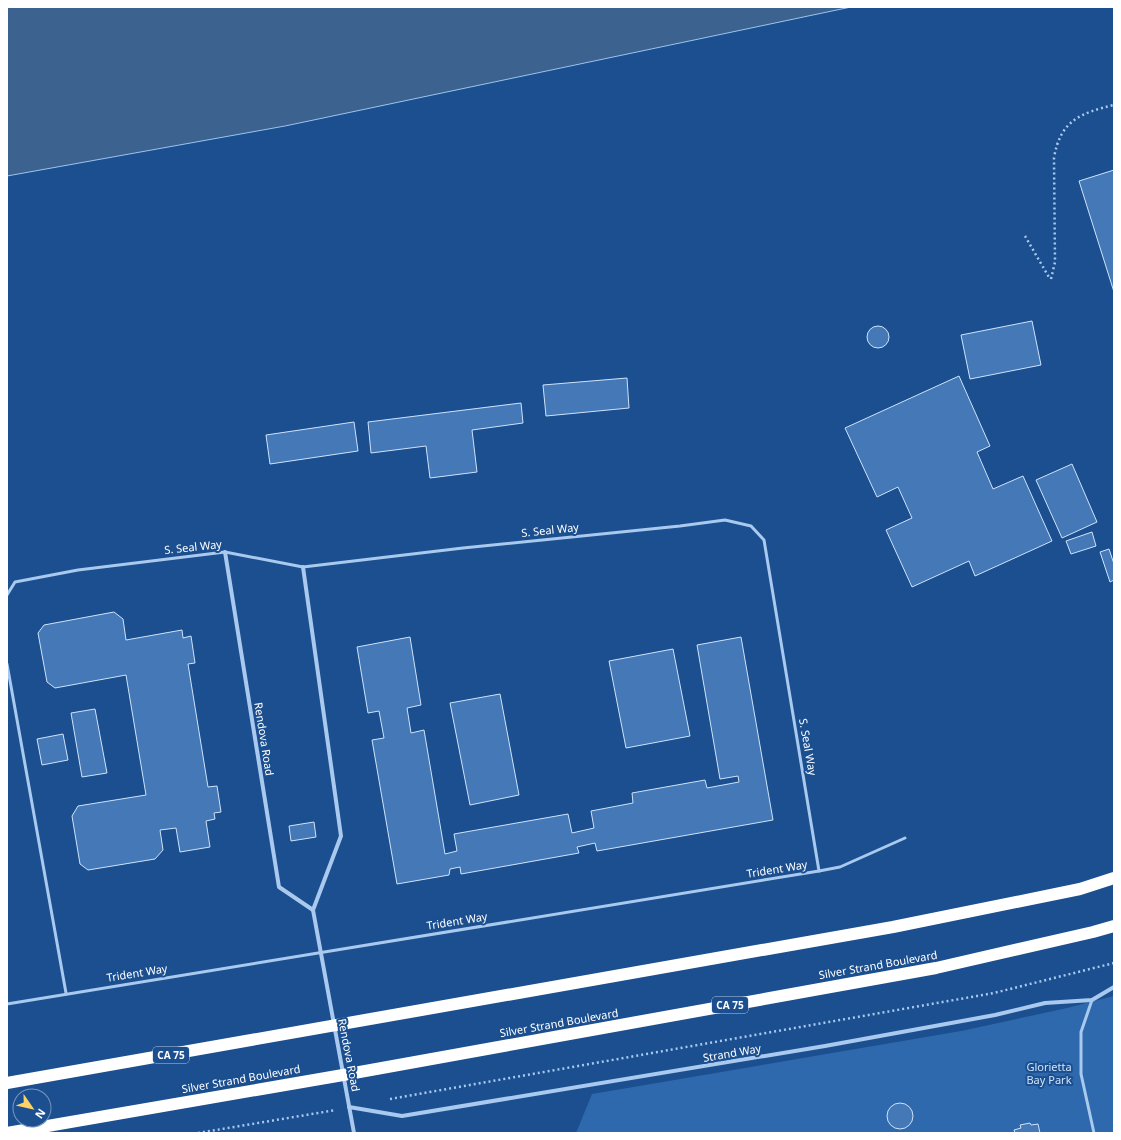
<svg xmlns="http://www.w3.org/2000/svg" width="1121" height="1140" font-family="'Noto Sans',sans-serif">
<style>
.green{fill:#2e69ad}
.water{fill:#3c6290;stroke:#9cc4f0}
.building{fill:#4478b7;stroke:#cfe3fa}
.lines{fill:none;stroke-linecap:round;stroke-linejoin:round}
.path{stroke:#a9c9ee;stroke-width:2.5;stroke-dasharray:2 3;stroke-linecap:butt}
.lane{stroke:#a9c9ee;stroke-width:3}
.street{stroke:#a9c9ee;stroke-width:4}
.highway{stroke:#fff;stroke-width:12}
.labels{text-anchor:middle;stroke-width:4;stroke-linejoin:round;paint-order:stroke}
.shield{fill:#1b4f8f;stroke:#bbcadd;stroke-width:1}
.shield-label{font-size:10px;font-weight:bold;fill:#fff}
.street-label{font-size:11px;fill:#fff;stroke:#1b4f8f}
.park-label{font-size:11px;fill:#cfe3fa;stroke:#1b4f8f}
</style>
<rect width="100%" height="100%" fill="#1b4f8f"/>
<!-- green -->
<polygon class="green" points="1114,996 1114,1133 576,1133 592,1094 961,1031 1067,1008"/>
<!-- water -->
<polygon class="water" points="7,7 851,7 285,126 7,176"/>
<!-- building -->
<g class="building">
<polygon points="1114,170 1114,292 1079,181"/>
<polygon points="1032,321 1041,365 970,379 961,335"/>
<circle cx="878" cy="337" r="11"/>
<polygon points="959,376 990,446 977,452 993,489 1023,476 1052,541 975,576 969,561 912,587 886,530 912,518 898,487 877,497 845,428"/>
<polygon points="627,378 629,408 546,416 543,385"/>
<polygon points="521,403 523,423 472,430 477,472 430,478 426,446 371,453 368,422"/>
<polygon points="354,422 358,451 270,464 266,435"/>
<polygon points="1072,464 1097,522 1062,538 1036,480"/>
<polygon points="1092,532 1096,546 1071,554 1066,541"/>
<polygon points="1109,549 1114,564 1114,580 1110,582 1100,552"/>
<polygon points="114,612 123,619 126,640 182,630 183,638 191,636 195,663 188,664 208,787 217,786 221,812 214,813 215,819 206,821 210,847 180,852 176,828 160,830 163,850 155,859 88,870 80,864 72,816 78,806 146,795 126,675 55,688 47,682 38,633 44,625"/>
<polygon points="410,637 421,705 407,708 411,733 424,730 445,854 457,851 454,834 568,814 572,833 594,828 591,811 633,803 632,793 705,780 707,788 739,782 738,776 720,779 697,645 741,637 773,820 597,851 595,843 577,847 579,853 461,874 460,867 450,869 449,875 397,884 372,740 384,738 379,711 368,713 357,647"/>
<polygon points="673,649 690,736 626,748 609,661"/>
<polygon points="500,694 519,795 470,805 450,703"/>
<polygon points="95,709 107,773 82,777 71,713"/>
<polygon points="63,734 68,760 42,765 37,739"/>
<polygon points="314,822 316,837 291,841 289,826"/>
<circle cx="900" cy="1116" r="13"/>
<polygon points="1030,1123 1031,1125 1038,1124 1040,1133 1015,1133 1014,1130 1021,1128 1020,1125"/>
</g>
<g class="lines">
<!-- path -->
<g class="path">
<polyline points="1025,236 1050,279"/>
<path d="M 1051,279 L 1055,262 L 1054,158 C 1060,121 1080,113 1114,105"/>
<polyline points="390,1099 994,993 1114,963"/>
<polyline points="198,1133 336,1110"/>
</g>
<!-- lane -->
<g class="lane">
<polyline points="7,595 15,582 78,570 225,552 303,567 463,548 680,526 725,520 751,526 764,540 819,871"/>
<polyline points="7,664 66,993"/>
<polyline points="1092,1000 1081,1032 1081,1074 1094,1133"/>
<polyline points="7,1004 819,871 840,867 905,838"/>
</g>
<!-- street -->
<g class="street">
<polyline points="225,552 279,887 313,910 341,836 303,567"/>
<polyline points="313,910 354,1133"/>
<polyline points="349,1107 402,1116 825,1046 995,1015 1045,1003 1092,1000 1114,987"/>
</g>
<!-- highway -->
<g class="highway">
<polyline points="7,1083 893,927 1080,889 1114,878"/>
<polyline points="7,1133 343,1075 936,968 1093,932 1114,926"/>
</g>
</g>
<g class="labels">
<!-- shield labels -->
<g class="shield">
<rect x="712" y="997" width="36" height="16" rx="3"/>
<rect x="153" y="1047" width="36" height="16" rx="3"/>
</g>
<g class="shield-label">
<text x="730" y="1009">CA 75</text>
<text x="171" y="1059">CA 75</text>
</g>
<!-- street labels -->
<g class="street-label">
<text transform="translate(550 530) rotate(-6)" y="4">S. Seal Way</text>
<text transform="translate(193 547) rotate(-6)" y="4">S. Seal Way</text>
<text transform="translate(264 739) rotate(81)" y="4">Rendova Road</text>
<text transform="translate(808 747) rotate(80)" y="4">S. Seal Way</text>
<text transform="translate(777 869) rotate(-9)" y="4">Trident Way</text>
<text transform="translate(457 921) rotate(-9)" y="4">Trident Way</text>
<text transform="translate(878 965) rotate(-10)" y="4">Silver Strand Boulevard</text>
<text transform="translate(137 973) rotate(-9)" y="4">Trident Way</text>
<text transform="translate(559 1023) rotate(-10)" y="4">Silver Strand Boulevard</text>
<text transform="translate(732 1053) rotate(-10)" y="4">Strand Way</text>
<text transform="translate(349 1055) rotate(79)" y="4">Rendova Road</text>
<text transform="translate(241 1079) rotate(-10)" y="4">Silver Strand Boulevard</text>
</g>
<!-- park labels -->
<g class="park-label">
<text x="1049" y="1071">Glorietta<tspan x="1049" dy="13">Bay Park</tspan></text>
</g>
</g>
<!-- border -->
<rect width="1121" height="1140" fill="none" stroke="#ffffff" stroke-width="16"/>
<!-- north arrow -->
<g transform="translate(32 1108) rotate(124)"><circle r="19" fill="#1b4f8f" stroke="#7695bc"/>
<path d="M0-3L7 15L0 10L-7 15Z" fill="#ffd166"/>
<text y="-6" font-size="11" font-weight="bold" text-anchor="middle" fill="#ffffff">N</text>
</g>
</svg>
